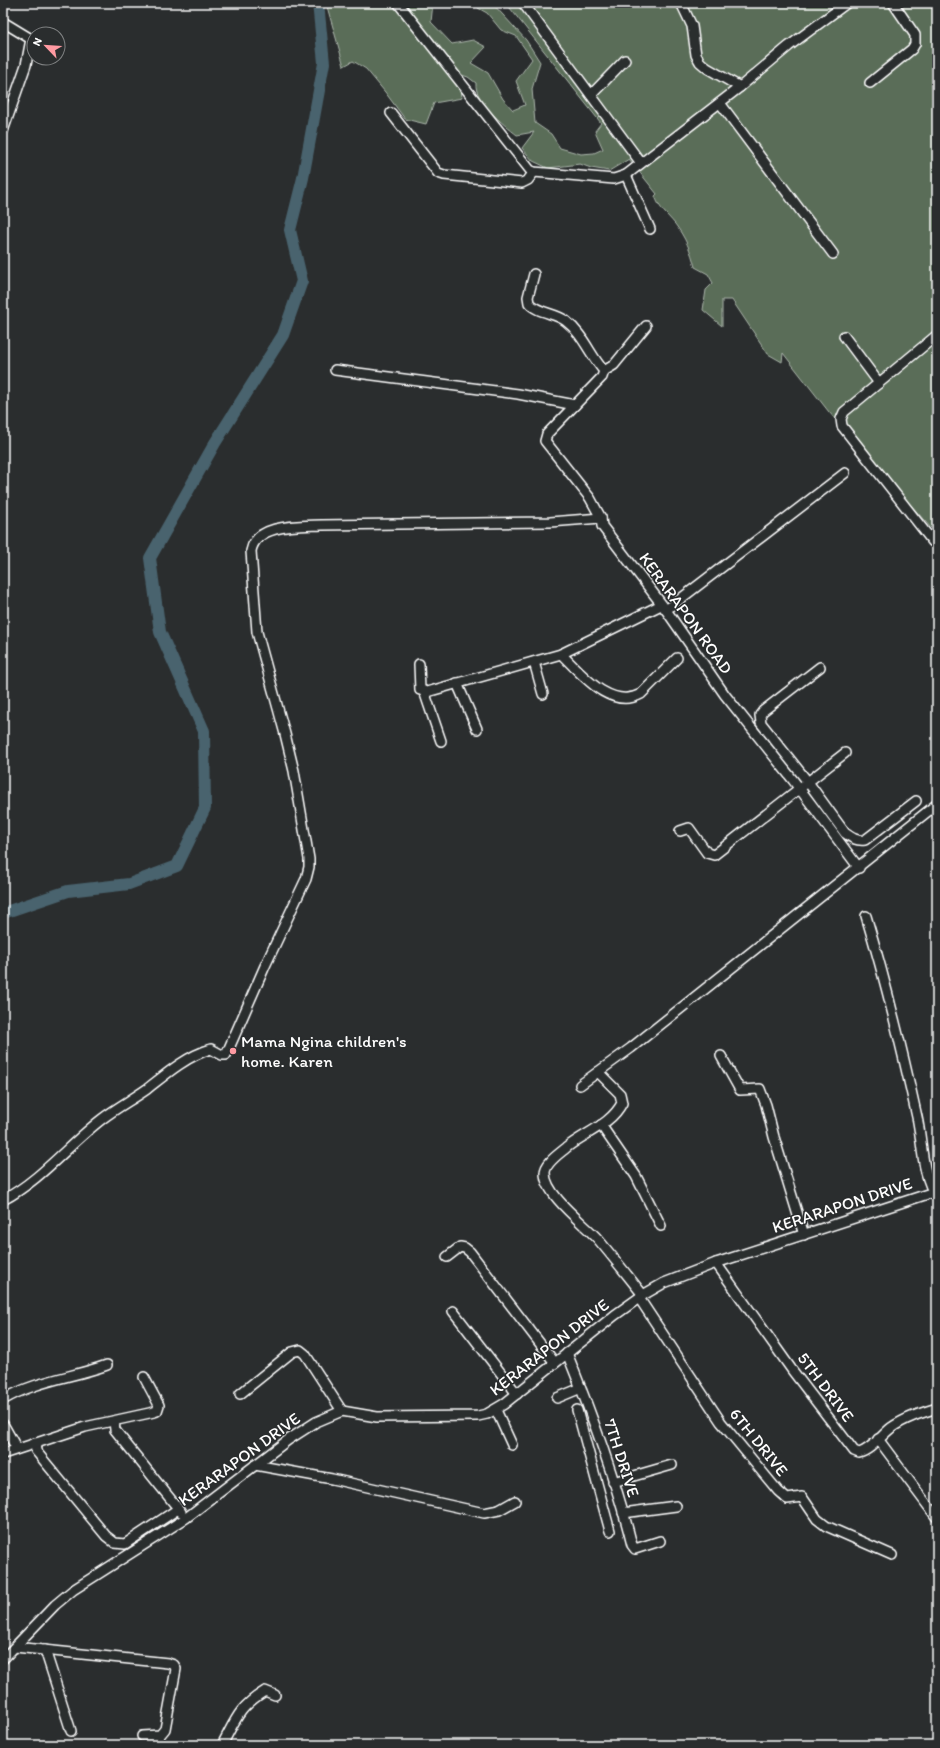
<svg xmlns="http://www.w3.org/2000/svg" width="940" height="1748" font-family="Itim,sans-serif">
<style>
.green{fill:#5a6d58;stroke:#acb6ac}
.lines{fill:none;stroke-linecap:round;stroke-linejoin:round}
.river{stroke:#49636e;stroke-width:12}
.minor-casing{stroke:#fff;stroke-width:12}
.minor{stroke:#2a2d2e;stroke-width:9}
.poi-dot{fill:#ff9aa2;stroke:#2a2d2e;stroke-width:1.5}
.labels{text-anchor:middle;stroke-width:3;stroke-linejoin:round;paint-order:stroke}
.street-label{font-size:17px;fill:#fff;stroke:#2a2d2e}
.poi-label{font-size:17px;fill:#fff;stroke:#2a2d2e;text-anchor:start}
</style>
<rect width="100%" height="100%" fill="#2a2d2e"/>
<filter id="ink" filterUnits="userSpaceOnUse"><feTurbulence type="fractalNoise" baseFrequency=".025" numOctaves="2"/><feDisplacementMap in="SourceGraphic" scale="8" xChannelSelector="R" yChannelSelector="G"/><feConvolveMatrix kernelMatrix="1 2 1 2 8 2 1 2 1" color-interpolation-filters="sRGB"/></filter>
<g filter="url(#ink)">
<!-- green -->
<path class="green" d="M 326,3 L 433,3 L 431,22 L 452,44 L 473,40 L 486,47 L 471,63 L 488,73 L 503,99 L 513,110 L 525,105 L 516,81 L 532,59 L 516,36 L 501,30 L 487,13 L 478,8 L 477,3 L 492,3 L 526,40 L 540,62 L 532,89 L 535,123 L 551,134 L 560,148 L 581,154 L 594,153 L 603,149 L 595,131 L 601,123 L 506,3 L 937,3 L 937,524 L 931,528 L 829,412 L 783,353 L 782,362 L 768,354 L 732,300 L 722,300 L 722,326 L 703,310 L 706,290 L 713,283 L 708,274 L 695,267 C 691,251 685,237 675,224 C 666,213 660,210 655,196 L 657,194 L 629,159 L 609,171 L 591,168 L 580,164 L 548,168 L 533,161 L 522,148 L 534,132 L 517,135 C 504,125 474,101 476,83 L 468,77 L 459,74 L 462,98 L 434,103 L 426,124 L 405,119 L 385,92 L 366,69 L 353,61 L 344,66 Z"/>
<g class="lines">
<!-- river -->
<polyline class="river" points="3,913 68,891 129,884 177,866 205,808 204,731 160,632 150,558 215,443 283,335 302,281 290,230 303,178 324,63 318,3"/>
<defs>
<g id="minor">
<polyline points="398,3 530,170 534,172 614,179 626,175 740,87 789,46 847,3"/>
<polyline points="523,3 641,163"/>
<polyline points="681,3 692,26 696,55 700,62 707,68 740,87"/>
<polyline points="3,22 31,39 26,65 3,131"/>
<polyline points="870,83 912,49 915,44 915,35 893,3"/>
<polyline points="591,95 625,60"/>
<polyline points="720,103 833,254"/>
<polyline points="391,113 438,173 444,175 522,183 528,180 534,172"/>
<polyline points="626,175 650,229"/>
<path d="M 534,274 L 528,297 L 529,303 C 537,313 556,313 566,321 C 583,334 590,355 604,371 L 602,377 L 547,434 L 545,441 L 590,498 L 601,518"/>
<polyline points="844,336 879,383"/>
<polyline points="335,370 518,394 575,405"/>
<polyline points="604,371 614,365 646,326"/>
<polyline points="933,542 842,426 841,419 844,412 937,335"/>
<polyline points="666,610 845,473"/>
<path d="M 561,654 C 581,673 610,711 641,694 L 677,658"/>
<polyline points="534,662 543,694"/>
<polyline points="419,664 420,690 427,692 561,654 661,605"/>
<path d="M 820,667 L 763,711 L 760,715 L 761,723 L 808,782 L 845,833 C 852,838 856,841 865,840 L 916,801"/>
<polyline points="457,683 477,729"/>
<polyline points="424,691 441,741"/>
<polyline points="680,831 689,828 707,853 714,855 845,753"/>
<path d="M 866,916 C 886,982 902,1049 917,1117 C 923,1144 921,1174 937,1198"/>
<polyline points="721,1056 740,1090 760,1089 766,1105 774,1137 804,1235"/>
<path d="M 598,1072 L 620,1094 L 622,1103 C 611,1125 584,1133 566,1148 C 559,1154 545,1163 545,1173 C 545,1195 583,1223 597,1238 C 613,1257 628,1276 643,1295"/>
<polyline points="580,1085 631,1048 937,804"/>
<polyline points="601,1125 636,1176 661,1226"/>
<path d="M 3,1200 C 41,1180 68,1145 102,1119 C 116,1108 133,1099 147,1089 C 167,1073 187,1056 211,1049 L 222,1055 L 226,1055 L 265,966 L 306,879 L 309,867 L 309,859 L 294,771 L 285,734 L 257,632 L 251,551 C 256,523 300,526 322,525 L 550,522 L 601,518 L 602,526 L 666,610 L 725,695 L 793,780 L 859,868"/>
<polyline points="447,1257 460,1247 465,1248 470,1252 555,1363"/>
<path d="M 716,1263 L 792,1370 L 854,1451 L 859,1453 C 871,1450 881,1436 891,1428 C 905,1418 921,1413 937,1408"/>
<polyline points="639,1298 721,1422 778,1491 787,1499 802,1497 817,1519 826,1526 892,1555"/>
<polyline points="453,1311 517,1394"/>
<path d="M 567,1353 C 592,1415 616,1480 632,1545 L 635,1549 L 660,1541"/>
<polyline points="240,1394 292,1352 300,1350 305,1354 342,1411"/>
<polyline points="557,1398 581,1388"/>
<path d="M 3,1400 C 34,1381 74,1377 107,1365"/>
<polyline points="496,1410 512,1445"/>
<polyline points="577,1410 610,1531"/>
<polyline points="114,1421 115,1430 181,1512"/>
<polyline points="3,1424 17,1449"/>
<polyline points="878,1439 937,1518"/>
<polyline points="35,1443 36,1451 106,1536 115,1543 125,1544 178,1509"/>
<polyline points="3,1454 85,1427 154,1412 157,1411 159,1405 144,1377"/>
<polyline points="255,1465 332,1479 484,1513 499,1510 515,1501"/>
<polyline points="613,1482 672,1465"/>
<polyline points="623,1513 676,1506"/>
<polyline points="15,1647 168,1663 174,1665 176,1669 165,1729 160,1735 142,1736"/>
<polyline points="45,1650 71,1731"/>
<polyline points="3,1659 55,1605 73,1590 186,1518 288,1440 316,1422 342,1411 377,1417 478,1416 487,1414 504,1404 615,1315 643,1295 664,1283 716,1263 937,1191"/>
<path d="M 222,1745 C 236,1719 239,1707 265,1691 L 275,1695"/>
</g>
</defs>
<!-- minor casing -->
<use href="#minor" class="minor-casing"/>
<!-- minor -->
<use href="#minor" class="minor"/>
</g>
</g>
<!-- markers -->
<circle class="poi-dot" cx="233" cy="1051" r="4"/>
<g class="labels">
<!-- street labels -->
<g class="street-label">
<text transform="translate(686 613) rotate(54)" y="6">KERARAPON ROAD</text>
<text transform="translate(842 1205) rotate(-18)" y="6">KERARAPON DRIVE</text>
<text transform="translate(549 1347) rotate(-38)" y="6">KERARAPON DRIVE</text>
<text transform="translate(826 1387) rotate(53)" y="6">5TH DRIVE</text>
<text transform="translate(759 1442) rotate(51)" y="6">6TH DRIVE</text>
<text transform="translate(622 1458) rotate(72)" y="6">7TH DRIVE</text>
<text transform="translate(239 1459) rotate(-36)" y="6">KERARAPON DRIVE</text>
</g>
<!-- poi labels -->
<g class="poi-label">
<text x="241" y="1047">Mama Ngina children's<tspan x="241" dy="20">home. Karen</tspan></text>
</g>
</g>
<!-- margin -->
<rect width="940" height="1748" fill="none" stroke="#2a2d2e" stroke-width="16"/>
<rect x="8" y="8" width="924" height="1732" fill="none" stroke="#fff" stroke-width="1.5" filter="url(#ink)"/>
<!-- north arrow -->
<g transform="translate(46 46) rotate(295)"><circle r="19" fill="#2a2d2e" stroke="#7f8182"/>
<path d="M0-3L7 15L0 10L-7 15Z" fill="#ff9aa2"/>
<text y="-6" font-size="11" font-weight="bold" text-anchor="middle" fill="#ffffff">N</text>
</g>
</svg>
